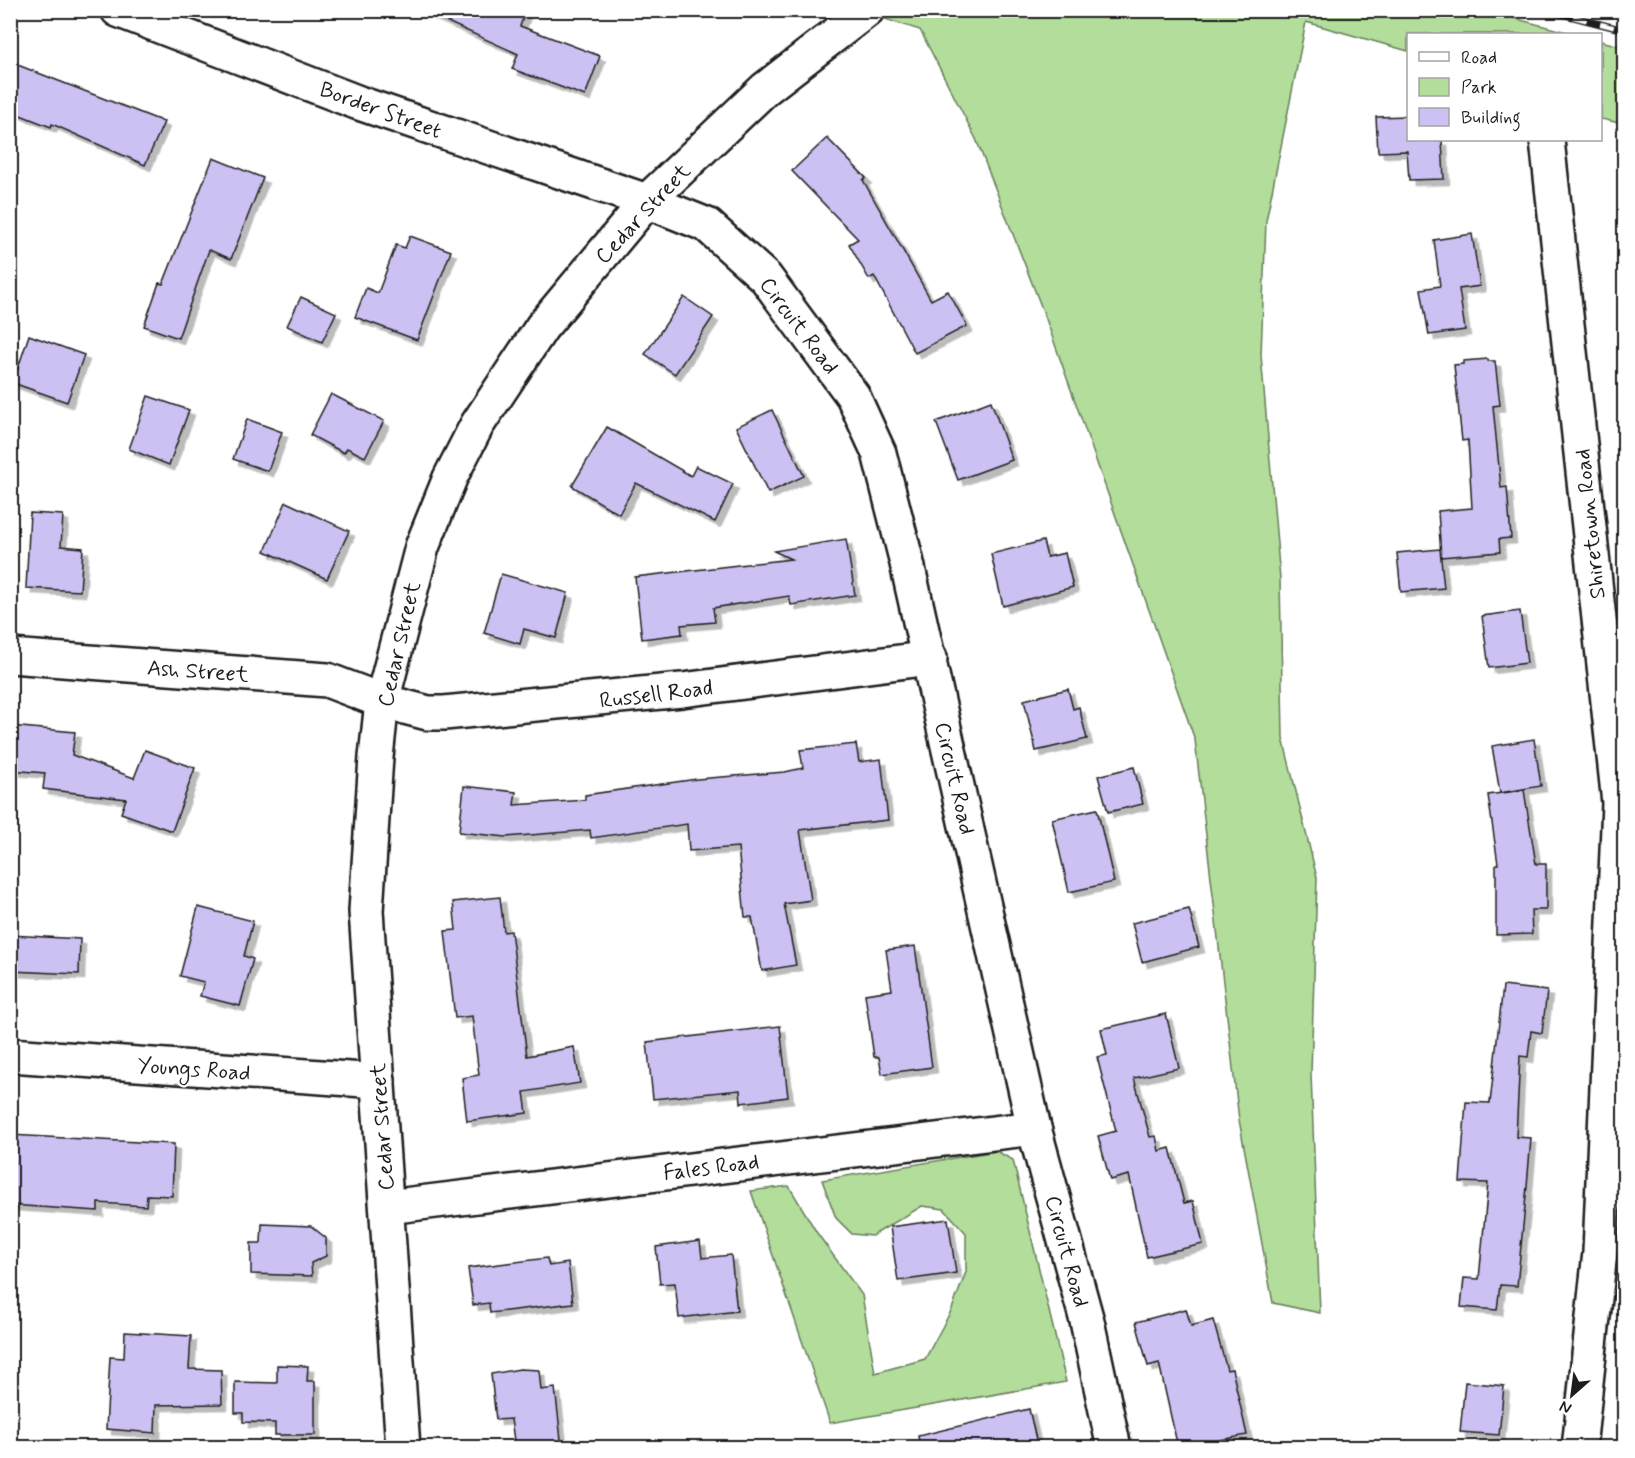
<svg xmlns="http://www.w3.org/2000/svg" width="1635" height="1458" font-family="Mynerve,sans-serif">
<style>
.green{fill:#b2dd9a;stroke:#677c5b;stroke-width:1.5}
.building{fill:#cdc1f3;stroke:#1c1c1c;stroke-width:1.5;filter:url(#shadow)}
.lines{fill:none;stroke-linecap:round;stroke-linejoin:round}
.minor-casing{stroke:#1c1c1c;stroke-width:38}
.tertiary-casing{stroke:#1c1c1c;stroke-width:38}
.minor{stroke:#fff;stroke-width:33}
.tertiary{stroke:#fff;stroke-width:33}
.rail-casing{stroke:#1c1c1c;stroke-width:7}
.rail{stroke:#fff;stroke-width:4.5;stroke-dasharray:14;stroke-linecap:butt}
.labels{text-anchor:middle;stroke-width:4.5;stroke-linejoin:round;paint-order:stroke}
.street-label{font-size:22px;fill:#1c1c1c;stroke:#fff}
</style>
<defs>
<filter id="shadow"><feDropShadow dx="5.5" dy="5.5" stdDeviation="0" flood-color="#0004"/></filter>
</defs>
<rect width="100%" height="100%" fill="#fff"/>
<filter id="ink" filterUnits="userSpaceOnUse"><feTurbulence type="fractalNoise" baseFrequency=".0167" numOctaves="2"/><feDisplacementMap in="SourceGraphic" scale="12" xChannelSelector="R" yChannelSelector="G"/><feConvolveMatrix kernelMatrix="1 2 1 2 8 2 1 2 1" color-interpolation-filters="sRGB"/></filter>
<g filter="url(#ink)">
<!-- green -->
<g class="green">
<polygon points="1483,10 1574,34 1408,34 1408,51 1306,22 1266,221 1261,355 1280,579 1283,738 1317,878 1311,1074 1320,1313 1273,1303 1239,1120 1195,740 1046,319 976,139 920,30 860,11"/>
<polygon points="1601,41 1624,47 1624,124 1601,119"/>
<polygon points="996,1151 1013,1160 1066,1382 830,1423 751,1191 789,1186 817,1233 862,1295 875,1373 925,1359 952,1309 966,1272 966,1233 944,1209 922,1206 872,1236 852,1234 836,1218 822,1180"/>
</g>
<!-- building -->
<g class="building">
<polygon points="421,10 526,10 520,26 600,56 585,96 512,69 518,54"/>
<polygon points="10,62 164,122 145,165 52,124 51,127 10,111"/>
<polygon points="1408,116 1408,140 1442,140 1444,179 1409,180 1407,151 1378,152 1376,117"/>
<polygon points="827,138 866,178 863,180 931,300 948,291 967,326 915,353 874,276 869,279 849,244 858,239 792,171"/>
<polygon points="213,158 263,178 231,259 209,250 178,338 144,326 159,283 163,284"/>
<polygon points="1472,234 1480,286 1459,289 1465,330 1429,335 1421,289 1440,286 1434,240"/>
<polygon points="410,236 451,251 417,340 355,317 366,288 378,293 396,245 405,248"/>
<polygon points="301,297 336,313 322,342 287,326"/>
<polygon points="684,297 713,317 675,374 645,354"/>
<polygon points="29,335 84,355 67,402 13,383"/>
<polygon points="1488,359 1488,361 1495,361 1500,405 1493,406 1501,488 1507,487 1511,538 1499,539 1500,552 1441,557 1438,511 1472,508 1468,440 1462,441 1454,365 1463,364 1463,361"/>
<polygon points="331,394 384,421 365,457 347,448 344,453 310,435"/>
<polygon points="148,396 189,410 169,465 129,449"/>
<polygon points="991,401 1012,460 958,480 936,422"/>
<polygon points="772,410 804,476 768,493 736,427"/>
<polygon points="247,419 282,432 268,471 233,459"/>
<polygon points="607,427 691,476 696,466 733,484 715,522 636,483 619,514 572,486"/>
<polygon points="286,502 349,531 327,579 265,551"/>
<polygon points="30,513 63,515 61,546 83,548 80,591 26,588"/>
<polygon points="846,539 855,595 791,605 789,596 713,608 715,622 681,625 682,634 642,639 635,577 791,559 774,551"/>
<polygon points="1043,541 1047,557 1065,553 1073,587 1003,606 991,554"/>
<polygon points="1440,549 1444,588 1401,592 1397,553"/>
<polygon points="501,574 568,593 556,638 524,629 520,644 484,633"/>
<polygon points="1520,611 1527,663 1489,668 1482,616"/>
<polygon points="1068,689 1073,709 1079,707 1087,739 1036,751 1024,700"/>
<polygon points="10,726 75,732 72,755 134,778 145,750 195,768 172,831 121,813 126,799 43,789 45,773 10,770"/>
<polygon points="1534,739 1541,786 1500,793 1492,746"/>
<polygon points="856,744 859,762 881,759 888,820 800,830 811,900 784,904 796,965 762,971 752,917 745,917 738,847 689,851 687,824 591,838 590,830 506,837 459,832 464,786 516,792 514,805 585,800 585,795 697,779 785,772 803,768 800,750"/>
<polygon points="1134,767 1143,804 1108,812 1098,776"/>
<polygon points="1524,790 1536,864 1546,864 1546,910 1531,910 1532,934 1496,935 1496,864 1498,864 1488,795"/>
<polygon points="1097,809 1114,882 1069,892 1052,819"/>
<polygon points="500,897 504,932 511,931 527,1056 574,1047 580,1083 524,1092 527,1113 467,1121 462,1078 479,1075 472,1016 455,1018 445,931 456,930 453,902"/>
<polygon points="198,907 253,921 244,956 253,959 240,1006 200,996 204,982 180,976"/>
<polygon points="1189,909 1199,947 1142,962 1132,923"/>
<polygon points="10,935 80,939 79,974 10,971"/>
<polygon points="915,946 932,1067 882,1074 879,1057 874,1057 865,994 892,990 886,950"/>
<polygon points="1503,986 1547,991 1542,1033 1531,1031 1528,1057 1520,1056 1516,1137 1531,1138 1527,1186 1517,1286 1500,1285 1497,1310 1461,1307 1464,1278 1479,1279 1488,1183 1460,1182 1466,1102 1490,1103"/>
<polygon points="1166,1014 1179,1068 1134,1078 1150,1137 1156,1136 1159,1151 1170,1148 1184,1203 1193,1201 1203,1244 1147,1257 1129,1175 1110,1180 1098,1136 1116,1131 1097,1057 1107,1055 1101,1029"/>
<polygon points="780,1026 788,1097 741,1103 740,1090 653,1099 647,1042"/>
<polygon points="10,1135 174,1144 172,1196 147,1195 146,1206 98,1203 98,1211 10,1205"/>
<polygon points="948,1219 956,1273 898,1281 890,1227"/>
<polygon points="262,1224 311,1226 326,1238 326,1256 311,1263 312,1276 251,1274 251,1243 261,1243"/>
<polygon points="700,1241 702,1258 731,1255 737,1311 679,1318 675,1283 660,1284 656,1247"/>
<polygon points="547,1258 549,1266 568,1263 573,1303 490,1313 489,1303 473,1305 468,1268"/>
<polygon points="1186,1309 1191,1326 1213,1320 1227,1370 1232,1369 1247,1435 1178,1448 1159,1363 1148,1366 1136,1322"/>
<polygon points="125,1332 191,1336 189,1369 221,1370 222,1404 156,1405 155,1433 106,1429 110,1357 124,1358"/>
<polygon points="277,1365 308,1366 307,1381 315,1381 315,1435 275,1435 275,1423 243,1422 243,1413 235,1413 235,1382 277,1383"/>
<polygon points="520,1369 539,1370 541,1390 555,1388 562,1448 515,1448 511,1419 496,1420 491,1374"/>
<polygon points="1465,1382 1504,1386 1499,1435 1460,1432"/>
<polygon points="1029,1409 1038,1448 920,1448 918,1436"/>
</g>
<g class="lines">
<defs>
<g id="minor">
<polyline points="118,10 359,103 647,201 707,225 766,278 853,396 879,453 906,559 1034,1128 1087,1321 1114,1448"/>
<polyline points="1547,140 1619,803 1600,1252 1579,1448"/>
<polyline points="10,656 327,680 382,701 428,713 444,713 682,690 930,658"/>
<polyline points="10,1055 378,1081"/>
<polyline points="387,1207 1034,1128"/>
</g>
<polyline id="tertiary" points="403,1448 366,911 376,757 382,701 422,547 450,478 477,425 542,327 647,201 765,89 867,10"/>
</defs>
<!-- minor casing -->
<use href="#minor" class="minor-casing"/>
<!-- tertiary casing -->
<use href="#tertiary" class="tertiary-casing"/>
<!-- minor -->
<use href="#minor" class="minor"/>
<!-- tertiary -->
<use href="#tertiary" class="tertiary"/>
<defs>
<polyline id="rail" points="1546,10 1624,30"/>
</defs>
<!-- rail casing -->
<use href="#rail" class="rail-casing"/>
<!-- rail -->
<use href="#rail" class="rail"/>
</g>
</g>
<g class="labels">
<!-- street labels -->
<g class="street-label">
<text transform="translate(381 109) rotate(20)" y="8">Border Street</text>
<text transform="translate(642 213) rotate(-47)" y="8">Cedar Street</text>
<text transform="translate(800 325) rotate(53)" y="8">Circuit Road</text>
<text transform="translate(1589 524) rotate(-96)" y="8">Shiretown Road</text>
<text transform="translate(398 644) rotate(-77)" y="8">Cedar Street</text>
<text transform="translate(198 670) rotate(4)" y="8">Ash Street</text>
<text transform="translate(656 693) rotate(-7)" y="8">Russell Road</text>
<text transform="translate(956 778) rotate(77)" y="8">Circuit Road</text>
<text transform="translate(194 1068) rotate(4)" y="8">Youngs Road</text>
<text transform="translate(381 1127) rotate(-94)" y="8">Cedar Street</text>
<text transform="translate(711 1166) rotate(-7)" y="8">Fales Road</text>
<text transform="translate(1068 1251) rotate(75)" y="8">Circuit Road</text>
</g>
</g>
<!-- margin -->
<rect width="1635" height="1458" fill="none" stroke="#fff" stroke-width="36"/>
<rect x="18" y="18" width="1599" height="1422" fill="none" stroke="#1c1c1c" stroke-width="2" filter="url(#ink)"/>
<!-- legend -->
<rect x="1407" y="33" width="195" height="108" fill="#ffffff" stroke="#a4a4a4" stroke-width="1.5"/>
<rect x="1419" y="52" width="30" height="9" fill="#ffffff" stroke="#a4a4a4" stroke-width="1.5"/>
<text x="1461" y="63" font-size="18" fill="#1c1c1c">Road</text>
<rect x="1419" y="78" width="30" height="18" fill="#b2dd9a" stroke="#a4a4a4" stroke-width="1.5"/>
<text x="1461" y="93" font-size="18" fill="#1c1c1c">Park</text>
<rect x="1419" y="108" width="30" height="18" fill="#cdc1f3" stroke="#a4a4a4" stroke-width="1.5"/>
<text x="1461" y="123" font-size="18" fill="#1c1c1c">Building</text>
<!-- north arrow -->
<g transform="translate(1572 1395) rotate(208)" stroke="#ffffff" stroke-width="4.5" paint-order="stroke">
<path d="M0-4.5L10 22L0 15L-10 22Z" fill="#1c1c1c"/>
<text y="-9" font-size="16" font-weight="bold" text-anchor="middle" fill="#1c1c1c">N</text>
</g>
</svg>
